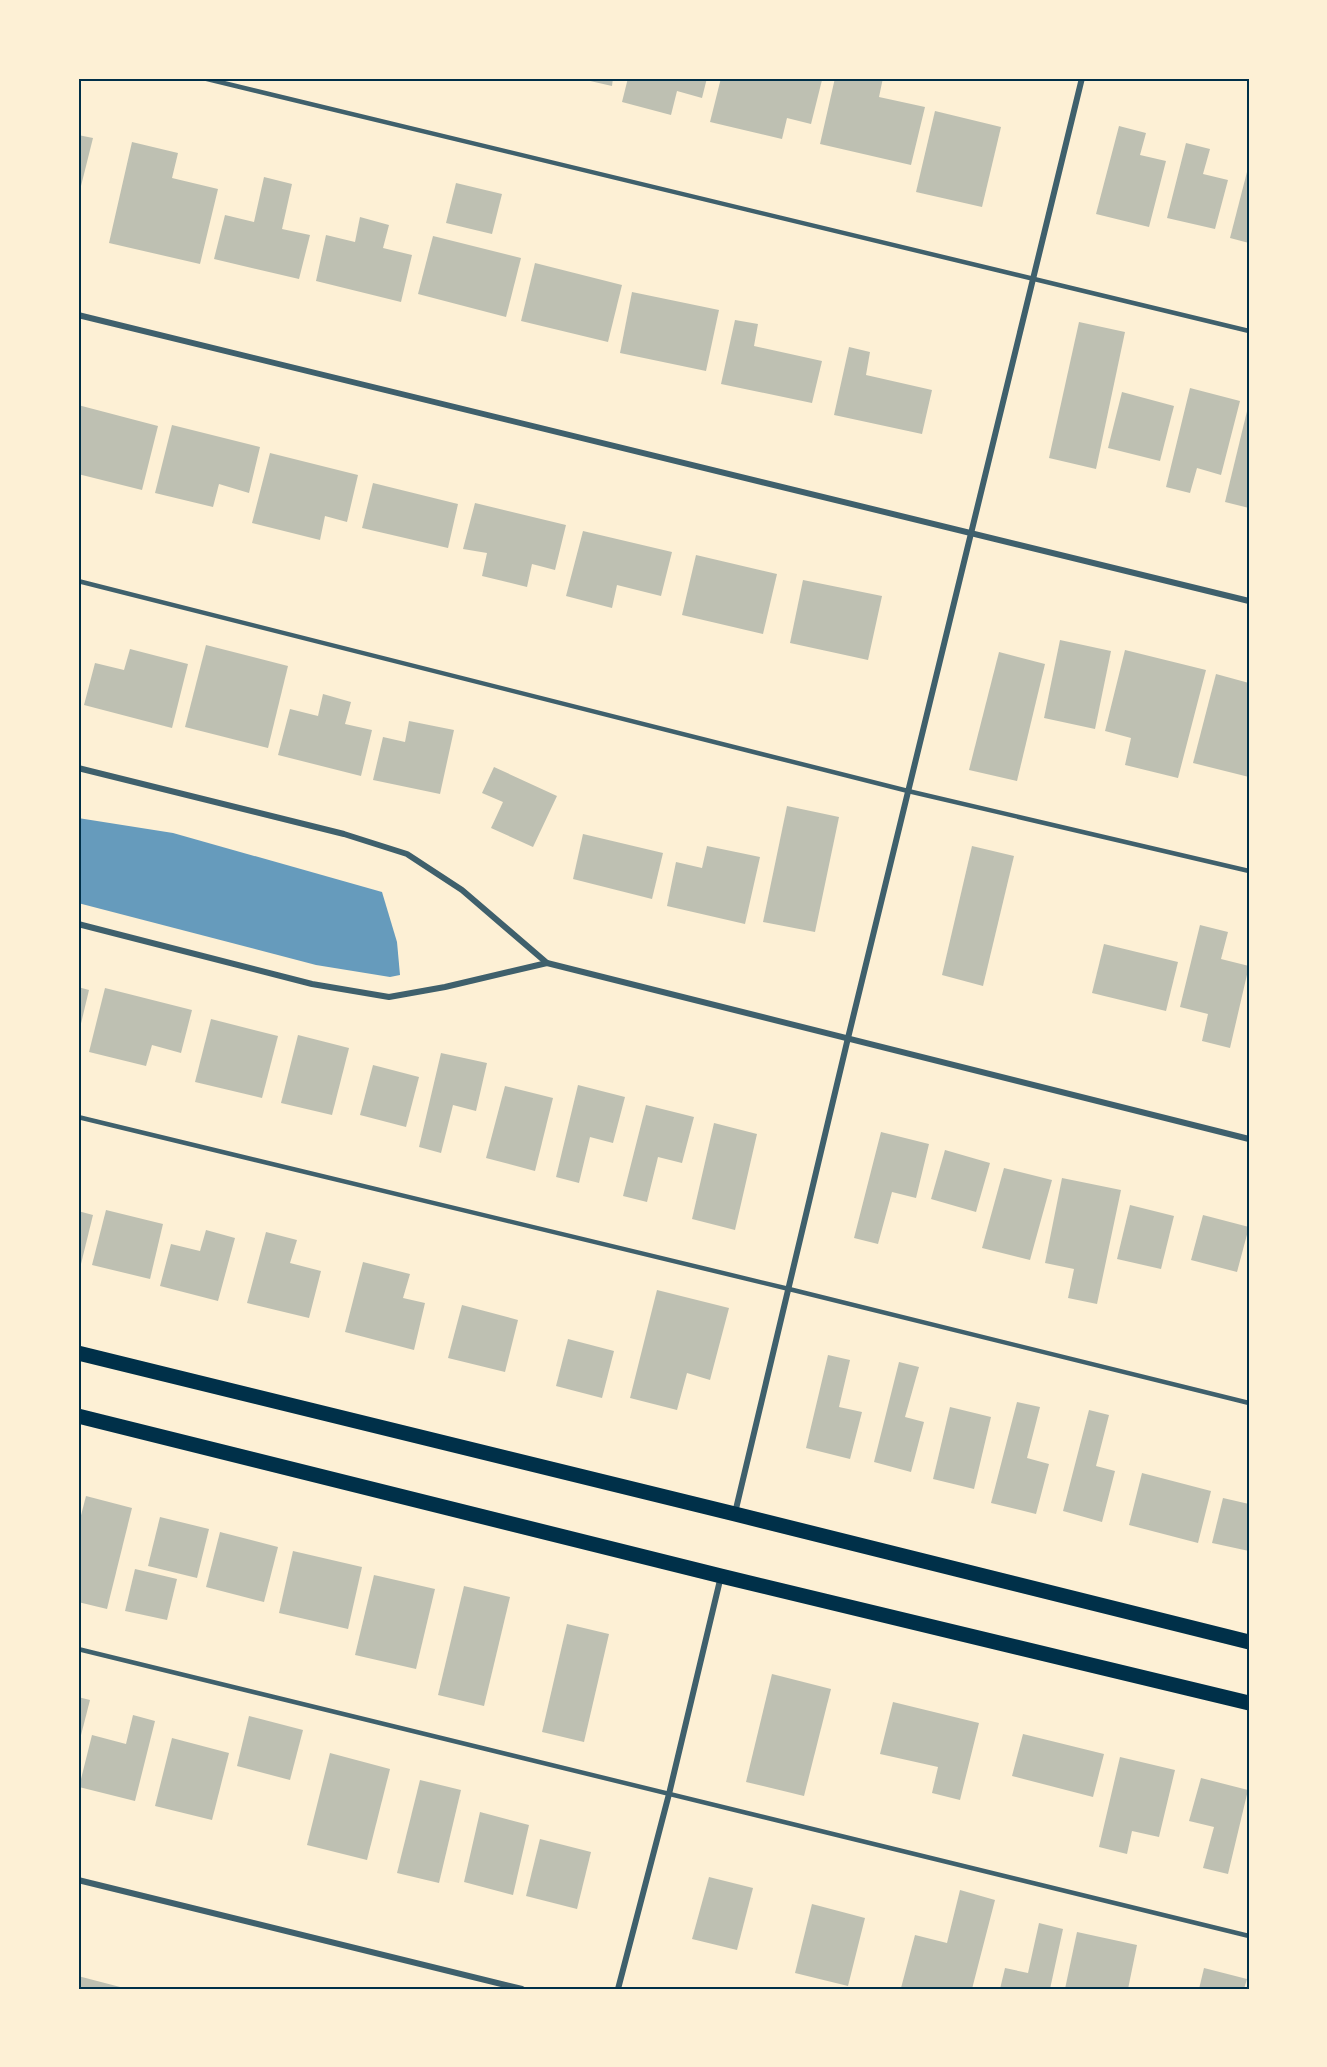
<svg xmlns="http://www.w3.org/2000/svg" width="1327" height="2067" font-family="Mulish,sans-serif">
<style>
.water{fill:#669bbc}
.building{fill:#bec0b2}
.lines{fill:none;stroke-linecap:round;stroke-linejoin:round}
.service{stroke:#3f606c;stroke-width:4.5}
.minor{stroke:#3f606c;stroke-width:6}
.primary{stroke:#003049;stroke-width:15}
.neatline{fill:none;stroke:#003049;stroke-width:2}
</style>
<rect width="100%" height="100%" fill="#fdf0d5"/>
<!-- water -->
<polygon class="water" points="78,818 173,833 382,892 397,942 400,975 390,977 316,965 78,903"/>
<!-- building -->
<g class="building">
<polygon points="577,78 613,78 612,86"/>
<polygon points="628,78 707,78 702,98 677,91 671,115 622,102"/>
<polygon points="721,78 813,78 822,80 811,124 787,118 782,139 710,122"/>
<polygon points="835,78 883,78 879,97 925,107 911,165 820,144"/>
<polygon points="935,111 1001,127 982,207 916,192"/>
<polygon points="1119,126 1146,133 1140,155 1166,161 1149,227 1096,214"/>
<polygon points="78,135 93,138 79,194 78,194"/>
<polygon points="132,142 178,153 172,178 218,189 200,264 109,243"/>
<polygon points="1186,143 1210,149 1203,174 1228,180 1215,229 1167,218"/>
<polygon points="1248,168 1249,168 1249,243 1230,238"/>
<polygon points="264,177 292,184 282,229 310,235 299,279 214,259 225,215 254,222"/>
<polygon points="456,183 502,194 492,234 446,223"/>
<polygon points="360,217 389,225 383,248 412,255 401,302 316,281 326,235 355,242"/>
<polygon points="433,236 521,258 506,317 418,294"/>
<polygon points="535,263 622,285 608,342 521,321"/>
<polygon points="632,292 719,310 706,371 620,353"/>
<polygon points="735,320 758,324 754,346 822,361 812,403 721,384"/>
<polygon points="1079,322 1125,332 1096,469 1049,458"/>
<polygon points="849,347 870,352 866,375 932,390 922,434 834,415"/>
<polygon points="1190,388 1240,401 1221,475 1197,468 1190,493 1166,487"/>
<polygon points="1122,392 1174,406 1160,461 1108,448"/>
<polygon points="78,405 158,426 142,490 78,474"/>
<polygon points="1248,407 1249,407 1249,508 1225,502"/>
<polygon points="172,425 260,447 249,493 219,484 213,507 155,493"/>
<polygon points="270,453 358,475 347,522 325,516 320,540 252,523"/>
<polygon points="373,483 458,504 448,548 362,528"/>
<polygon points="475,503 566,525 555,570 532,564 527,587 482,576 487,553 463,549"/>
<polygon points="583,531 672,552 661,596 617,585 612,608 566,596"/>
<polygon points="696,555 777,574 763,634 682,615"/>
<polygon points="803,580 882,596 868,660 790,643"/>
<polygon points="1060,640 1111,651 1095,729 1044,718"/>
<polygon points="206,645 288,666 268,748 185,727"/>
<polygon points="130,649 188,664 172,728 84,705 95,663 124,670"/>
<polygon points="1125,650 1206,670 1178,778 1125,765 1131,738 1105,731"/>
<polygon points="999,652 1045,664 1017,781 969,770"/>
<polygon points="1216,674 1249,683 1249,777 1193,763"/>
<polygon points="323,694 351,702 345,724 372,730 361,776 278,755 290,709 318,716"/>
<polygon points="409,721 454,730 440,794 373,780 383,737 405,742"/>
<polygon points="494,767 557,796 533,847 491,828 503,802 482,793"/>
<polygon points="787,806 839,817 815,932 763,922"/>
<polygon points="583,834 663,853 652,899 573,879"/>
<polygon points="707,846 760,857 745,924 667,906 676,862 702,868"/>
<polygon points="972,846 1014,856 983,986 942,975"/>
<polygon points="1200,925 1228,932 1221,959 1249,966 1230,1048 1202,1041 1208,1014 1180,1007"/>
<polygon points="1104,944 1178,962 1166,1011 1092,993"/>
<polygon points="78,987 89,990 79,1032 78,1032"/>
<polygon points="105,988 192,1010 181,1053 152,1045 146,1066 89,1052"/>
<polygon points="211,1019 278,1036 262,1098 195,1082"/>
<polygon points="298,1035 349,1048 332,1115 281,1103"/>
<polygon points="441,1053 487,1063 476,1111 453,1105 441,1153 419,1147"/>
<polygon points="373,1065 419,1077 406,1127 360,1115"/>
<polygon points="578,1085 625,1097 613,1143 590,1137 579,1183 556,1177"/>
<polygon points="505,1086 553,1098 535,1171 486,1158"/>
<polygon points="646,1105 694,1117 682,1163 658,1157 647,1202 623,1196"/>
<polygon points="714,1123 757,1134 735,1230 692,1219"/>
<polygon points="881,1132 929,1144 916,1198 892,1192 878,1244 854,1238"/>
<polygon points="945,1150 990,1163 976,1212 931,1199"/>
<polygon points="1004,1168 1052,1180 1030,1260 982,1248"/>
<polygon points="1062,1178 1121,1190 1097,1304 1068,1298 1074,1269 1045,1263"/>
<polygon points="1130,1205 1174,1216 1161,1269 1117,1259"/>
<polygon points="106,1210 163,1224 150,1279 92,1265"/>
<polygon points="78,1211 93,1215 81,1264 78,1263"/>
<polygon points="1203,1215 1249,1227 1237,1272 1191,1260"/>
<polygon points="206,1230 235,1238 218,1301 160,1286 171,1244 200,1251"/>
<polygon points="266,1232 297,1240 290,1263 321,1271 309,1318 247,1303"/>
<polygon points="363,1262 410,1274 403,1298 425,1303 414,1350 345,1332"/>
<polygon points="657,1290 729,1308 710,1380 687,1373 677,1410 630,1398"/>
<polygon points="462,1305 518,1320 505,1372 448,1358"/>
<polygon points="568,1339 614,1351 602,1398 556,1386"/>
<polygon points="828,1355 850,1360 839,1407 862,1412 850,1459 806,1448"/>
<polygon points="899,1362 919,1367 905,1417 924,1422 911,1472 874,1462"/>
<polygon points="1017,1402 1040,1407 1027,1458 1049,1464 1036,1514 991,1503"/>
<polygon points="950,1407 991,1417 974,1489 933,1479"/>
<polygon points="1089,1410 1109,1415 1096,1466 1115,1471 1102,1522 1063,1511"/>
<polygon points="1142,1473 1211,1491 1198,1543 1129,1525"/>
<polygon points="86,1496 132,1508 107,1609 78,1602 78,1527"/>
<polygon points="1223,1498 1249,1504 1249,1551 1212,1543"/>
<polygon points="160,1517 209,1529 197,1578 148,1566"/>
<polygon points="220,1532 278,1547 264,1602 206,1587"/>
<polygon points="293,1551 362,1567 348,1629 279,1613"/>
<polygon points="135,1569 177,1579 167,1620 125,1611"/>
<polygon points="374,1575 435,1589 416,1669 355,1655"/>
<polygon points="464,1586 510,1597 484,1706 438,1695"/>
<polygon points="567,1624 609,1634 584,1742 542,1732"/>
<polygon points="772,1674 831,1689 804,1796 746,1782"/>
<polygon points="78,1697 90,1700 79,1743 78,1743"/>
<polygon points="893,1702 979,1723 960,1800 932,1793 938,1767 880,1754"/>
<polygon points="133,1715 155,1721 135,1801 79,1787 92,1735 126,1744"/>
<polygon points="249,1716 303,1730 290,1780 237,1766"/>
<polygon points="1023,1734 1104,1754 1093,1797 1012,1776"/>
<polygon points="172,1738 229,1753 212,1820 155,1806"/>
<polygon points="330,1753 390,1769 367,1860 307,1845"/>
<polygon points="1120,1757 1175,1770 1159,1837 1132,1831 1127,1854 1099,1847"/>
<polygon points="1201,1778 1248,1790 1228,1874 1203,1868 1214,1827 1189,1821"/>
<polygon points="420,1780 461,1790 439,1883 397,1873"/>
<polygon points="480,1812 529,1825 513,1895 464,1882"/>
<polygon points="540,1839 591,1852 577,1909 526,1896"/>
<polygon points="709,1877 753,1888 737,1950 692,1939"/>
<polygon points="960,1890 995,1900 972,1989 901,1988 915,1935 947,1943"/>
<polygon points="812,1904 865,1918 848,1986 795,1973"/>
<polygon points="1039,1923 1063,1929 1050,1989 1000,1989 1005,1968 1028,1973"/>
<polygon points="1077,1932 1137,1945 1128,1989 1065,1989"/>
<polygon points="1204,1968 1247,1979 1244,1989 1199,1989"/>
<polygon points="78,1976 124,1988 124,1989 78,1989"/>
</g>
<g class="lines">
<!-- service -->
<g class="service">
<polyline points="203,78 1249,331"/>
<polyline points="78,581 908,791 1249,871"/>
<polyline points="78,1117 789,1289 1249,1403"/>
<polyline points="78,1649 1249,1936"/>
</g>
<!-- minor -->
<g class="minor">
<polyline points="78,315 1249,601"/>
<polyline points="78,768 344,834 407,854 462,890 547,963 1249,1139"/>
<polyline points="78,924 312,984 389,997 445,987 547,963"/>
<polyline points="735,1513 848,1038 1082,78"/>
<polyline points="78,1880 522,1989"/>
<polyline points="618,1989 669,1794 721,1576"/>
</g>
<!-- primary -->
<g class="primary">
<polyline points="78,1353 735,1514 1249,1642"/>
<polyline points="78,1416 721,1576 1249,1703"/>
</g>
</g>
<!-- border -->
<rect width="1327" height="2067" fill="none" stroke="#fdf0d5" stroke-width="159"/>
<rect x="80" y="80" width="1168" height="1908" class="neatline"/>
</svg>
